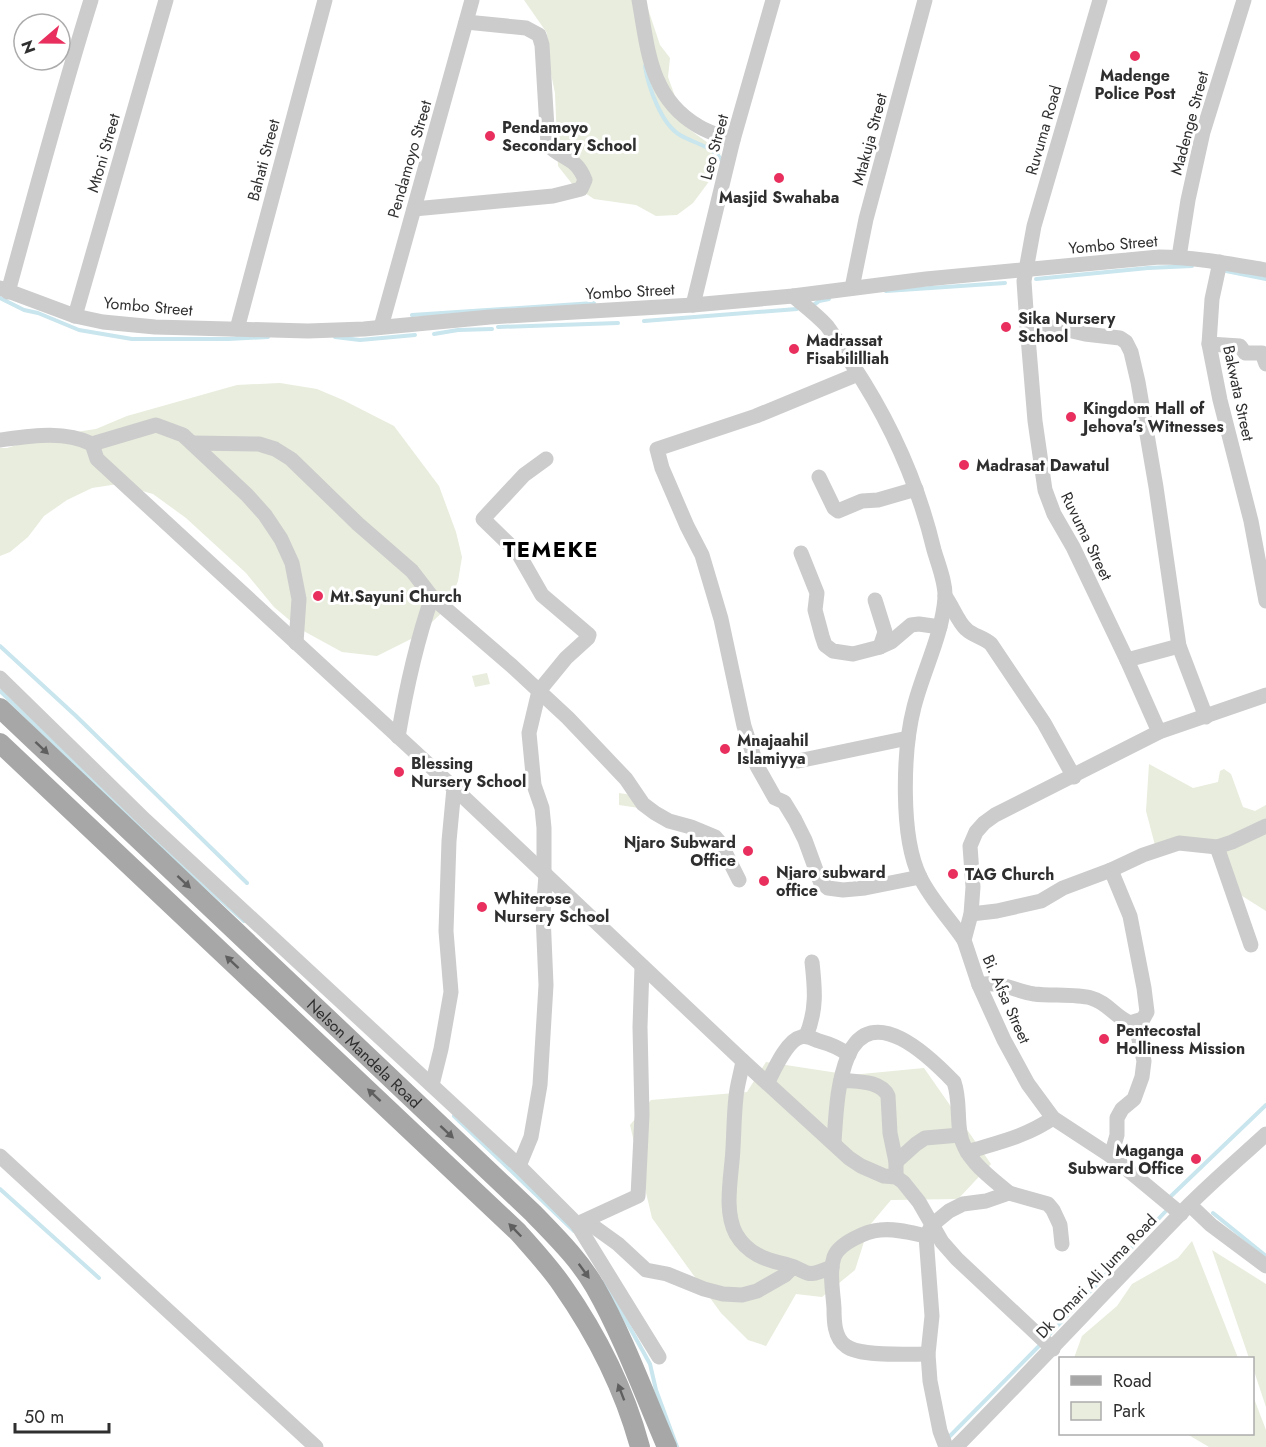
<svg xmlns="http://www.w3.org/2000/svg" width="1266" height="1447" font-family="Jost,sans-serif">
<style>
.green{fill:#e8eddd}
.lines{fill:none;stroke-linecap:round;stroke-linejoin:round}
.stream{stroke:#c9e5ed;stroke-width:4}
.minor{stroke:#ccc;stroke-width:15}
.major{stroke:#a7a7a7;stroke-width:20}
.oneway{fill:#5f5f5f}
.poi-dot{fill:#e82f5e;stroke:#fff;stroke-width:2}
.labels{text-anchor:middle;stroke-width:6;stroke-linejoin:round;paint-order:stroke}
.poi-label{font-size:16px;font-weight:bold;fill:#2f2f2f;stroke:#fff;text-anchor:start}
.street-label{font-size:16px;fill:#2f2f2f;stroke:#fff}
.district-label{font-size:22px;font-weight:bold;letter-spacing:1.5px;fill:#000;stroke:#fff}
</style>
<rect width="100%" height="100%" fill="#fff"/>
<!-- green -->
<g class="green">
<polygon points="524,0 645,0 660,45 670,58 668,77 686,127 708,143 722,146 716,172 693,203 677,215 656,216 636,205 594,199 573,185 558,166 555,93 549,64 547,33"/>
<polygon points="280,383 317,389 343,400 394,426 439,486 456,532 462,557 458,581 448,607 417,636 377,656 342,652 300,629 274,607 246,573 186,518 153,494 118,484 92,488 67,500 44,516 28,537 10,552 0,556 0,448 7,448 43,437 96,429 127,416 237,385"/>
<polygon points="487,673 490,684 475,687 472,676"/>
<polygon points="1149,764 1193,788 1218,782 1220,771 1224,769 1231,774 1243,807 1255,811 1266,805 1266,911 1228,887 1208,847 1156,849 1146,811"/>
<polygon points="619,793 638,796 639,808 619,805"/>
<polygon points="766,1062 851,1075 924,1068 991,1164 958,1199 891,1200 869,1226 855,1270 822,1297 796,1294 766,1346 748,1340 721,1313 652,1218 630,1125 651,1100 747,1092"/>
<polygon points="1192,1241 1238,1358 1074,1358 1082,1336 1117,1306 1132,1284 1178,1258"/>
<polygon points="1212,1250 1266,1284 1266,1407 1253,1368 1252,1358 1249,1358"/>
<polygon points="1253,1396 1266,1430 1266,1447 1209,1447 1187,1434 1252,1434"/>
</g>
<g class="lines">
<!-- stream -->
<g class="stream">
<path d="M 645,66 C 648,86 661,124 680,135 C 693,143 715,147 722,161"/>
<polyline points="1226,271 1266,279"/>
<polyline points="1036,279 1148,268 1192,266"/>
<polyline points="886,291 1005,283"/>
<polyline points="0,298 24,310 38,313 79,330 132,339 228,339 268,337"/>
<polyline points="812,306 819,301 829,299"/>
<polyline points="412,315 594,303"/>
<polyline points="644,321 797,309"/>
<polyline points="498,327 618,323"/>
<polyline points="434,334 458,330 492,329"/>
<polyline points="335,337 360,340 415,335"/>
<polyline points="0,646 76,716 247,883"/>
<polyline points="0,691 149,835 244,921"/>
<polyline points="454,1116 574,1231"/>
<polyline points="0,1189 99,1278"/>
<polyline points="1169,1198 1266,1105"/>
<polyline points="1213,1213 1266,1256"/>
<polyline points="604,1281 650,1364 656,1390 677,1447"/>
<polyline points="1046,1338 1165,1212"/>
<polyline points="947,1439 1041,1344"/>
</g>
<!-- minor -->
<g class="minor">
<path d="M 639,0 C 648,50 650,98 698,126 C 709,133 722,136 733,140"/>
<polyline points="1100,0 1034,226 1024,281 1027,325 1035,421 1045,490 1054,514 1073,547 1127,660 1159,732"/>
<path d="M 414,209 L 553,196 L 581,189 L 585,180 C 576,156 562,160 548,145 L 542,45 L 539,35 L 526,28 L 466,22"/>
<polyline points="1179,257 1188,200 1203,132 1244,0"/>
<polyline points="1220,262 1212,299 1209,344 1220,400 1251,521 1266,601"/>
<path d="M 0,288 L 75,316 L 103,322 L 155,327 L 308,331 L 364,329 L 490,317 L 693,305 L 793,296 L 926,279 L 1159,257 C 1195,257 1230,264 1266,270"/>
<polyline points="852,288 866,219 925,0"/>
<path d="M 8,292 C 35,194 61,96 91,0"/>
<path d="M 793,296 C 805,306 817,315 827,326 C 836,338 844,352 852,364 C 890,421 918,483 934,550 C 938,564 946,583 945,598 C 942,636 923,671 914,707 C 903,750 900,837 920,877 C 931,900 950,919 964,940"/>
<polyline points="693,305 733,140 773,0"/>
<polyline points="75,316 166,0"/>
<polyline points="1027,325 1059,328 1085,334 1120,338 1126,342 1131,352 1138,382 1156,487 1179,646 1206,717"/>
<polyline points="381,327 472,0"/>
<polyline points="237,329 325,0"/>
<polyline points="1209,344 1240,346 1245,353 1262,353 1266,364"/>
<polyline points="858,374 756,416 657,449 662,468 687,526 702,555 721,619 744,726 757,766 775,798 784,802 795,820 805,840 820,881 828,888 843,890 865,888 920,877"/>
<path d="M 0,440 C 30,436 64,430 92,444 L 156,425 L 183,435 L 247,495 L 265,515 L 281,539 L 292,563 L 299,599 L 296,643"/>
<polyline points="192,443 259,444 275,449 291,459 358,524 412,571 432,597 512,666 568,718 626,779 643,804 655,813 669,821 691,827 715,837 721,844 739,880"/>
<polyline points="92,444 97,459 454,788 743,1061 849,1158 861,1166 884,1176 896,1177 903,1182 919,1202 942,1242 957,1259 1053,1349"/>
<polyline points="819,477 834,508 838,511 862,501 878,500 916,489"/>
<polyline points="801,553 817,593 815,610 822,636 825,645 833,651 853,654 880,647 891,642 911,625 919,624 940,627"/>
<path d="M 945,596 C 952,605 958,622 966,629 C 973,636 983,637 991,644 L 1044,723 L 1074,777"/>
<polyline points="875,600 885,632 880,647"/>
<polyline points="1127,660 1179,646"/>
<polyline points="0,678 145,820 519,1166 577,1224 659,1357"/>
<path d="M 398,737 C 406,689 416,643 432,597"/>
<polyline points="798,761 908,738"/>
<polyline points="1217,847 1251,945"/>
<polyline points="544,873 544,828 542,808 534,785 529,733 539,691 566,658 588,638 589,635 542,595 518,553 483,519 524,475 546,459"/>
<polyline points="971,914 997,911 1041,901 1063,888 1111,870 1143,855 1179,843 1217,847 1232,842 1266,826"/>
<path d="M 979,985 C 999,980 1015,991 1034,994 C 1051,996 1076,994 1091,998 C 1107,1002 1115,1017 1130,1023 L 1143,1019 L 1147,1012 L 1144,988 L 1130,916 L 1111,870"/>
<path d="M 806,1036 C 817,1010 815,989 812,962"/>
<path d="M 743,1061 C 741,1073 737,1085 736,1097 C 734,1114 734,1131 733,1148 C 732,1174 723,1210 736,1234 C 747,1253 765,1260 785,1264 C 812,1271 801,1280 832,1267"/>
<path d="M 841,1080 C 856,1082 881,1080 888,1096 L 890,1133 L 896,1162 L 896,1177"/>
<path d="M 768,1082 C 774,1070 787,1040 801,1037 C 807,1035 813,1039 819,1041 C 830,1044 840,1048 849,1055"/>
<polyline points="432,1085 441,1049 451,992 446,931 449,841 454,788"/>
<path d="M 834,1142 C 836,1113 837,1083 848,1056 C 872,1000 930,1057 954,1082 C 960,1099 957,1116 960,1133 C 964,1159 990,1177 1009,1193"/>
<path d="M 967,1152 C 999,1142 1025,1137 1053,1118"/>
<polyline points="0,1156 316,1447"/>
<polyline points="1111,1156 1117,1135 1117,1118 1122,1109 1134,1099 1142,1077 1144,1061 1135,1022"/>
<polyline points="896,1162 916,1144 925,1138 960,1135"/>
<polyline points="519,1166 531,1137 540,1085 546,985 543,914 546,875"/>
<polyline points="1190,1205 1211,1225 1266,1266"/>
<polyline points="1181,1214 1111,1156 1053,1118 1028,1084 1004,1040 979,985 964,940 971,914 973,887 970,846 976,832 984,823 995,815 1159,732 1266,695"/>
<polyline points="586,1221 618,1244 646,1270 667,1274 704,1289 723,1294 742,1295 757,1291 785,1275 793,1267"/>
<polyline points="577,1224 638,1196 642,1115 640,1027 642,966"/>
<path d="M 926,1236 C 912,1233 895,1228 880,1230 C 867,1231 839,1243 834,1257 C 829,1272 833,1292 834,1308 C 834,1320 834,1338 846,1346 C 860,1357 909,1354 928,1354"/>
<polyline points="946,1447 940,1431 930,1381 928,1354 932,1316 926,1236 932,1225 949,1211 963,1204 986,1201 1009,1193 1048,1204 1053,1210 1060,1225 1062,1244"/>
<path d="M 956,1447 C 1035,1367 1111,1285 1189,1205 C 1214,1180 1241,1157 1266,1134"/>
</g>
<!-- major -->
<g class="major">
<path id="s1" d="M 0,708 L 533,1213 C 555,1236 579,1259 595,1287 C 624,1338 644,1394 667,1447"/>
<path d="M 0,743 L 518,1232 C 533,1249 549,1266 562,1285 C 597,1335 624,1388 640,1447"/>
</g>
</g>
<!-- one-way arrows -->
<defs><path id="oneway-solid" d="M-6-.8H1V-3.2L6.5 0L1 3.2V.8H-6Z" transform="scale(1.5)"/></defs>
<g class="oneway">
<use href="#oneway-solid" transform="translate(42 748) rotate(43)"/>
<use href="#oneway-solid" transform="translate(184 882) rotate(43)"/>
<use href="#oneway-solid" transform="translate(232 962) rotate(-137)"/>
<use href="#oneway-solid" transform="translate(374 1095) rotate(-137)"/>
<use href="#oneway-solid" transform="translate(447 1132) rotate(43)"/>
<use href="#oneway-solid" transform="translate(515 1230) rotate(-134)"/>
<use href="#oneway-solid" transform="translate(584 1271) rotate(54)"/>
<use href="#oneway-solid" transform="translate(621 1392) rotate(-111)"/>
</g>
<!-- markers -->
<g class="poi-dot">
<circle cx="1135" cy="56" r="6"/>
<circle cx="490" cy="136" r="6"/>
<circle cx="779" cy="178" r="6"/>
<circle cx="1006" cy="327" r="6"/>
<circle cx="794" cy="349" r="6"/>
<circle cx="1071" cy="417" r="6"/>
<circle cx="964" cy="465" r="6"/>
<circle cx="318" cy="596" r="6"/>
<circle cx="725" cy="749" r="6"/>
<circle cx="399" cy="772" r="6"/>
<circle cx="748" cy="851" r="6"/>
<circle cx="953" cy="874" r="6"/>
<circle cx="764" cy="881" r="6"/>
<circle cx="482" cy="907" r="6"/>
<circle cx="1104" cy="1039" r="6"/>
<circle cx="1196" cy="1159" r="6"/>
</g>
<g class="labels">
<!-- poi labels -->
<g class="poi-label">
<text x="1135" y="81" text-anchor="middle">Madenge<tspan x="1135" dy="18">Police Post</tspan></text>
<text x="502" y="133">Pendamoyo<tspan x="502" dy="18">Secondary School</tspan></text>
<text x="779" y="203" text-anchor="middle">Masjid Swahaba</text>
<text x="1018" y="324">Sika Nursery<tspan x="1018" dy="18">School</tspan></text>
<text x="806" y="346">Madrassat<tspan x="806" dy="18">Fisabililliah</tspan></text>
<text x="1083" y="414">Kingdom Hall of<tspan x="1083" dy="18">Jehova's Witnesses</tspan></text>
<text x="976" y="471">Madrasat Dawatul</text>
<text x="330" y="602">Mt.Sayuni Church</text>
<text x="737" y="746">Mnajaahil<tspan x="737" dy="18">Islamiyya</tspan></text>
<text x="411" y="769">Blessing<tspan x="411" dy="18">Nursery School</tspan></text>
<text x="736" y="848" text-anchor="end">Njaro Subward<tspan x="736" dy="18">Office</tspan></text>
<text x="776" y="878">Njaro subward<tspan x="776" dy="18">office</tspan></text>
<text x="965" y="880">TAG Church</text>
<text x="494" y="904">Whiterose<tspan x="494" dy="18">Nursery School</tspan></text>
<text x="1116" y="1036">Pentecostal<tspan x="1116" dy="18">Holliness Mission</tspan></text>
<text x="1184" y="1156" text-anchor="end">Maganga<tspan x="1184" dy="18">Subward Office</tspan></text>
</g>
<!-- street labels -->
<g class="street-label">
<text transform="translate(1189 123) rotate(-75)" y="6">Madenge Street</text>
<text transform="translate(1043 130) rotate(-74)" y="6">Ruvuma Road</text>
<text transform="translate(869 139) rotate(-75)" y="6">Mtakuja Street</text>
<text transform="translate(714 147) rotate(-75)" y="6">Leo Street</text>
<text transform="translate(103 153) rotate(-74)" y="6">Mtoni Street</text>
<text transform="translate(409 159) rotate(-74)" y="6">Pendamoyo Street</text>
<text transform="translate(263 160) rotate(-75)" y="6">Bahati Street</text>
<text transform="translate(1113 244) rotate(-5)" y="6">Yombo Street</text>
<text transform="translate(630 291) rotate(-3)" y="6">Yombo Street</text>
<text transform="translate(148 306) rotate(5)" y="6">Yombo Street</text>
<text transform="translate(1239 393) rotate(78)" y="6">Bakwata Street</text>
<text transform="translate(1087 536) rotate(64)" y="6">Ruvuma Street</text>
<text transform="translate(1007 999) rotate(66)" y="6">Bi. Afsa Street</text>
<text dy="6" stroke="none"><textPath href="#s1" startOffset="502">Nelson Mandela Road</textPath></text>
<text transform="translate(1096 1276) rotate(-46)" y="6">Dk Omari Ali Juma Road</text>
</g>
<!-- district labels -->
<g class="district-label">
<text x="551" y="557">TEMEKE</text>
</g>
</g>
<!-- legend -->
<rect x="1059" y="1357" width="195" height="78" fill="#ffffff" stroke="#acacac" stroke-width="1.5"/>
<rect x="1071" y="1376" width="30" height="9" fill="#a7a7a7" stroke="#acacac" stroke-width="1.5"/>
<text x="1113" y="1387" font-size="18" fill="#2f2f2f">Road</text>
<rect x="1071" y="1402" width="30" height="18" fill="#e8eddd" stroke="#acacac" stroke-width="1.5"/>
<text x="1113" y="1417" font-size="18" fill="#2f2f2f">Park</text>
<!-- north arrow -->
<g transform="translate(42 42) rotate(250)"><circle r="28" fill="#ffffff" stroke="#acacac" stroke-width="1.5"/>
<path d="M0-4.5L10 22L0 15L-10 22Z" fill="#e82f5e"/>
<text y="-9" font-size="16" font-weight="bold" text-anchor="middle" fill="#2f2f2f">N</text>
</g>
<!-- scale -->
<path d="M15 1423v9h94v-9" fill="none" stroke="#2f2f2f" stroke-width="3"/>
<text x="24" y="1423" font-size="18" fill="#2f2f2f" stroke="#ffffff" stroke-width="4.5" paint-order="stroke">50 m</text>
</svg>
